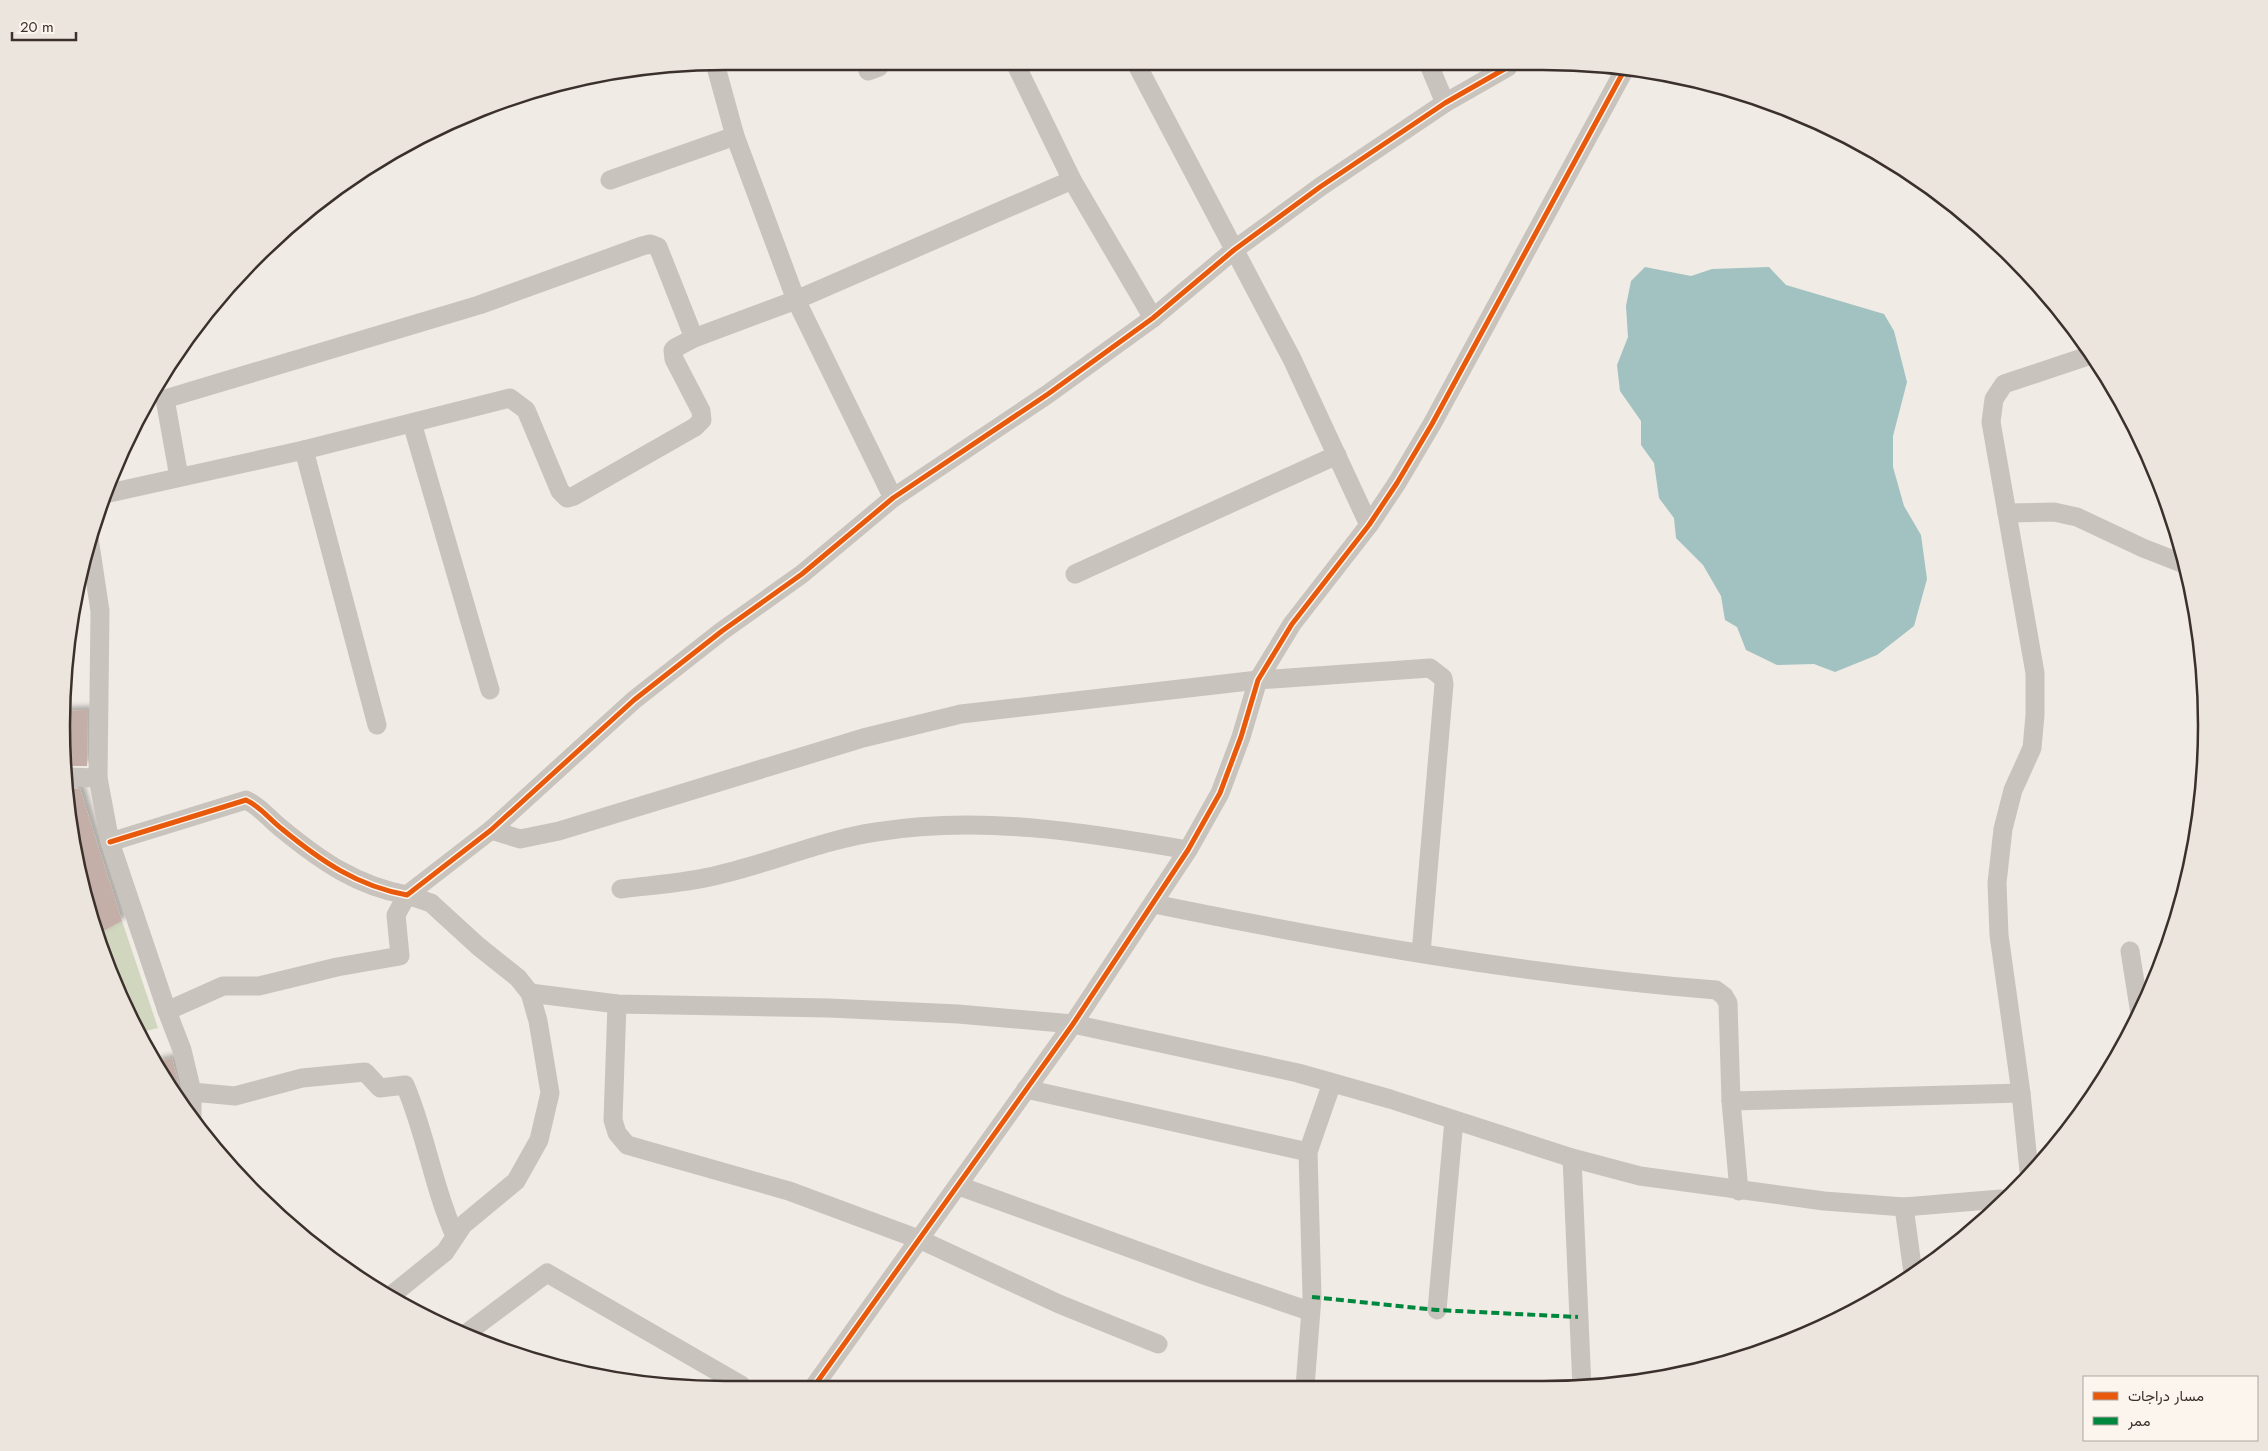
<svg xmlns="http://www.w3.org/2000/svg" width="2268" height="1451" font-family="Jost,Vazirmatn,sans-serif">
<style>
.green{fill:#d1d6bf}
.water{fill:#a1c2c1}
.building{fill:#c3afa7;filter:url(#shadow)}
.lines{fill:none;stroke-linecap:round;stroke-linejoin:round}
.minor{stroke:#c9c3be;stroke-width:19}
.quiet{stroke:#00873e;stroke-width:4;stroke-dasharray:8 4;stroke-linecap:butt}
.cycleway-casing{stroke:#fbf5ee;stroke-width:8}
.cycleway{stroke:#e8590c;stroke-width:5}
.rim{fill:none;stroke:#3b302b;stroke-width:2.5}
</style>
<defs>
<filter id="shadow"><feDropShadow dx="4.5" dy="-4.5" stdDeviation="2.5" flood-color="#0004"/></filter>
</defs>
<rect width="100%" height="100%" fill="#f0ebe5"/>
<!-- green -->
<polygon class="green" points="122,921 158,1028 138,1033 130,1019 98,934"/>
<!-- water -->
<polygon class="water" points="1645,267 1691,276 1712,269 1769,267 1786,285 1884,314 1894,331 1907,382 1893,436 1893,467 1904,506 1921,535 1927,579 1914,626 1877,655 1835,672 1814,664 1777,665 1746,650 1737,627 1725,620 1721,596 1703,565 1676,538 1674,518 1659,498 1654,463 1641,445 1641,421 1620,391 1617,365 1628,337 1626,306 1631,281"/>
<!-- building -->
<g class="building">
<polygon points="88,710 87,766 67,766 61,725 63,711"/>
<polygon points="70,788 80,789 122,921 98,934 84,898"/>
<polygon points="172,1058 181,1093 181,1104 154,1062"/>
</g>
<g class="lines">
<!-- minor -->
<g class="minor">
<polyline points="716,67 735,136 796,300 893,498"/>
<polyline points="1017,67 1072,180 1153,318"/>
<polyline points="1138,67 1292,359 1369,525"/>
<polyline points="1430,67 1445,103"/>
<polyline points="868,71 879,67"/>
<polyline points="610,180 735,136"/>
<polyline points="412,423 490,690"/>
<polyline points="304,450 377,725"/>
<polyline points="179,477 165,399 479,305 642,246 650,244 658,247 694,338"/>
<polyline points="105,494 304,450 510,398 526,410 560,491 567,498 574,496 695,427 702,420 701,411 674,359 673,350 675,348 694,338 796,300 1072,180"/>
<polyline points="2007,513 2054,512 2077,517 2143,548 2184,564"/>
<polyline points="89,538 100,611 98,778 110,842 167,1011 182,1050 192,1092 192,1117"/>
<polyline points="1075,574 1337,455"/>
<polyline points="68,777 98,778"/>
<polyline points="491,830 520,839 559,831 863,738 961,714 1258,680 1430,668 1443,678 1444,684 1421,953"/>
<path d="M 110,842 L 246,800 C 261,807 269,819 282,829 C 321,861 357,886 407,895 L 491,830 L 634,700 L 722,631 L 802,574 L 893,498 L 1048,394 L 1153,318 L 1234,250 L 1320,187 L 1445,103 L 1508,67"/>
<path d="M 621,889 C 653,885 687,883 718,875 C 771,863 822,840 876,832 C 980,815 1085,832 1188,850"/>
<path d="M 1154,904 C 1341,942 1526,975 1716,990 L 1724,996 L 1728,1003 L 1731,1101 L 1739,1191"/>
<polyline points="2130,951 2140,1014"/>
<polyline points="530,993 617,1004 829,1008 958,1014 1073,1024 1298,1073 1390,1099 1572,1158 1640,1176 1824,1201 1904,1207 2001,1199"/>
<polyline points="617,1004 613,1120 617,1133 627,1145 789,1191 921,1240 1059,1304 1158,1344"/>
<polyline points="167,1011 223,986 259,986 337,967 400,956 396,915 407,895 431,903 478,946 518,978 530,993 538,1021 550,1093 539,1140 516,1181 463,1225 445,1252 393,1294"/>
<polyline points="1026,1089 1308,1152"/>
<path d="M 192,1092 L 235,1096 L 302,1078 L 365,1072 L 380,1088 L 405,1085 C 426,1134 433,1187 455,1236"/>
<polyline points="1731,1101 2021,1093"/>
<polyline points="1572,1158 1582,1388"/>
<polyline points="2029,1171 2021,1093 1999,935 1997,883 2003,829 2013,790 2032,748 2035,715 2035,673 1991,422 1994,399 2004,384 2091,355"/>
<polyline points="959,1186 1201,1274 1309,1311"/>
<polyline points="1904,1207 1913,1273"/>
<polyline points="1437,1310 1454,1120"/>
<polyline points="464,1335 547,1273 741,1385"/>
<polyline points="815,1385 1073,1024 1188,850 1220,793 1241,737 1258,680 1292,624 1369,525 1397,483 1432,424 1626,67"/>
<polyline points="1305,1387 1312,1297 1308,1152 1332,1083"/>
</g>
<!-- quiet -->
<polyline class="quiet" points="1312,1297 1437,1310 1578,1317"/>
<defs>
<g id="cycleway">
<path d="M 110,842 L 246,800 C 261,807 269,819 282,829 C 321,861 357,886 407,895 L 491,830 L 634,700 L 722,631 L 802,574 L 893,498 L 1048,394 L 1153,318 L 1234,250 L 1320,187 L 1445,103 L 1508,67"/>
<polyline points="815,1385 1073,1024 1188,850 1220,793 1241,737 1258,680 1292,624 1369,525 1397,483 1432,424 1626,67"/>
</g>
</defs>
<!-- cycleway casing -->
<use href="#cycleway" class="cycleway-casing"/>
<!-- cycleway -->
<use href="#cycleway" class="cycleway"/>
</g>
<!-- crop -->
<path d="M0 0H2268V1451H0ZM725 70H1543A655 655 0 0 1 2198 725V726A655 655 0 0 1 1543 1381H725A655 655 0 0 1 70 726V725A655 655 0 0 1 725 70Z" fill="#ece5de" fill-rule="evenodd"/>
<path class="rim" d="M725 70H1543A655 655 0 0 1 2198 725V726A655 655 0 0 1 1543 1381H725A655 655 0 0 1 70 726V725A655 655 0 0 1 725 70Z"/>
<!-- legend -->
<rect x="2083" y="1376" width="175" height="65" fill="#fbf5ee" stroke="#aea6a0"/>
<rect x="2093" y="1392" width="25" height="8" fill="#e8590c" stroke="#aea6a0"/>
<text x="2128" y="1401" font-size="15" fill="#3b302b">مسار دراجات</text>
<rect x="2093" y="1417" width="25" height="8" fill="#00873e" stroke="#aea6a0"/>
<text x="2128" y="1426" font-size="15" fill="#3b302b">ممر</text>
<!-- scale -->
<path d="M12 32v8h64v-8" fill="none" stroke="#3b302b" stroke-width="2.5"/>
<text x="20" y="32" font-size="15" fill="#3b302b" stroke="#fbf5ee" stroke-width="4" paint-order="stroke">20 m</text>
</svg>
